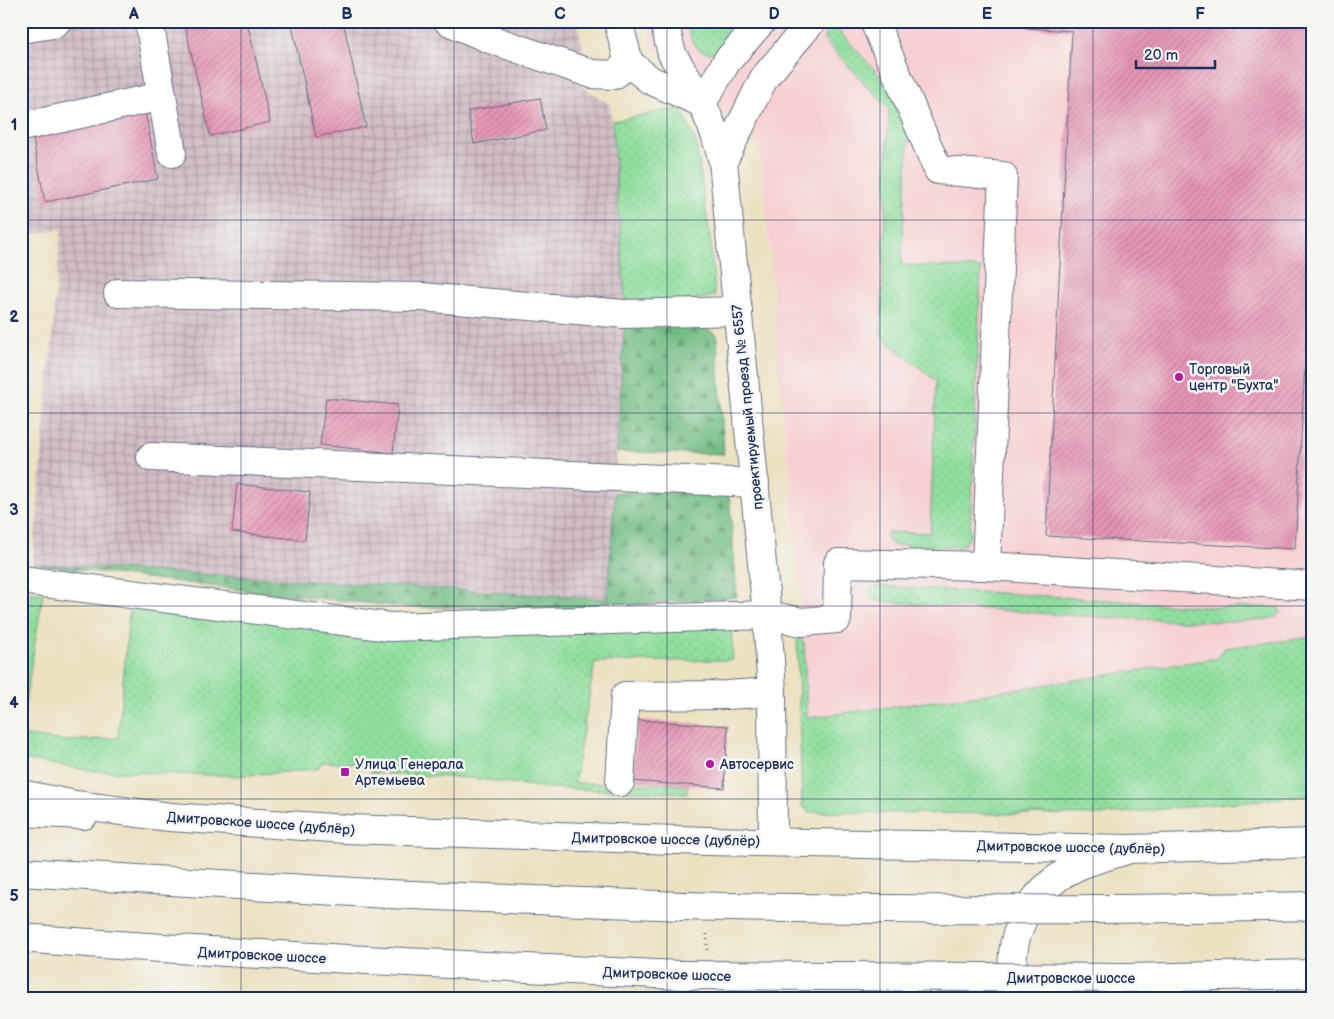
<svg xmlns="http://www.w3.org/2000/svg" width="1334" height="1019" font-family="'Balsamiq Sans',sans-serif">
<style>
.built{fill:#f7cfd2}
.industrial{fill:url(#industrial-grid)}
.grass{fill:url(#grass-dots);stroke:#55867e}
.forest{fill:url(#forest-firs);stroke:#477671}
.building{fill:url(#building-hatch)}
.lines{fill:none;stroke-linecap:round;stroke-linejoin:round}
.minor-casing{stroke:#646e81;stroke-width:30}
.major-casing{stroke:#646e81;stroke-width:30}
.highway-casing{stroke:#646e81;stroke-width:30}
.path{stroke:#646e81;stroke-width:3;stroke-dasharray:1 4;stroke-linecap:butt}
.minor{stroke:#fff;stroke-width:28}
.major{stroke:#fff;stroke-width:28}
.highway{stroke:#fff;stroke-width:28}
.highway-bridge-casing{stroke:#646e81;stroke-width:30;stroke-linecap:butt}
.highway-bridge{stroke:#fff;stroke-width:28}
.grid{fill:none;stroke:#1b2f5e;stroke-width:1;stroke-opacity:0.55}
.poi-dot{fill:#b5179e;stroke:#f6f6f2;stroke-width:2}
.labels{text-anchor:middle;stroke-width:5;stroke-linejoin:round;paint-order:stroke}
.poi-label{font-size:14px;fill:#1b2f5e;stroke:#f6f6f2;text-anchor:start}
.street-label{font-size:14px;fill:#1b2f5e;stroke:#f6f6f2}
.neatline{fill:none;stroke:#1b2f5e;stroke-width:2}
.grid-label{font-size:16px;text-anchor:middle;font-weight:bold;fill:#1b2f5e}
</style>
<defs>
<pattern id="industrial-grid" width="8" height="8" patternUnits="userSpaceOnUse" patternTransform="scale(1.25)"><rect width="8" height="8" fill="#d2bdc6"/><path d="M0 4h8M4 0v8" fill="none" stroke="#aa9aa4"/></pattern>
<pattern id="grass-dots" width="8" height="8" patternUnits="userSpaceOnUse" patternTransform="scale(1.25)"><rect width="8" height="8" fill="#8fde9d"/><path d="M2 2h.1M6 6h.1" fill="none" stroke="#7bbf8a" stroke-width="1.8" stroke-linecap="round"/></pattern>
<pattern id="forest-firs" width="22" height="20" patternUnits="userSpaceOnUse" patternTransform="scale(1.25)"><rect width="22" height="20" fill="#73bd84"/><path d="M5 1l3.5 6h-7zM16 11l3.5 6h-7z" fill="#5e9a6f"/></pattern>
<pattern id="building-hatch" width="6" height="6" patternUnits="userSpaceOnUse" patternTransform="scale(1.25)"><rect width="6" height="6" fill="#e695b5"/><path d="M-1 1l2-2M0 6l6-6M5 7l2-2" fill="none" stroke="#ba7a96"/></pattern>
</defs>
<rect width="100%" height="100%" fill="#f6f6f2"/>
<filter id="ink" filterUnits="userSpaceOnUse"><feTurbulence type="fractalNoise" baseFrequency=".02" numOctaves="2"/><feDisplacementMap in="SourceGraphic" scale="10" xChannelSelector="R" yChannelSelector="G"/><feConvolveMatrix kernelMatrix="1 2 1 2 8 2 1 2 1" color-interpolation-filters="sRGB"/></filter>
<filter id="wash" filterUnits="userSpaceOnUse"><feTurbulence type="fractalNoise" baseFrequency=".0096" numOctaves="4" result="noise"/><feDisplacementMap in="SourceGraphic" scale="20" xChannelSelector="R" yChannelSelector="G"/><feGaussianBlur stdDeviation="1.12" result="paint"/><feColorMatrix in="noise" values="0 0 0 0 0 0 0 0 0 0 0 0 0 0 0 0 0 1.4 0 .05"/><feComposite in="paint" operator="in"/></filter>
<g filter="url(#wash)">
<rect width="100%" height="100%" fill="#ece2c2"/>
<!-- built -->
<polygon class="built" points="645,21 1313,21 1313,762 803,724 801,639 802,607 778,360 770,246 758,142 753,142 652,49"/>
<!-- industrial -->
<polygon class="industrial" points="21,21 577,21 587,66 577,83 610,105 625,300 608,599 33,564 61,229 21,236"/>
<!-- grass -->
<g class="grass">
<path d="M 686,21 L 744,21 C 739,28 728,47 723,51 C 720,53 714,54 711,53 C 693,52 689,36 686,21 Z"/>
<path d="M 825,28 L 838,30 L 906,104 L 910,116 L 901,265 L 981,268 L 970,533 C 969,540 967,543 960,547 L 892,545 L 887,539 L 887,532 L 930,533 L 936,381 L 881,336 L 889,109 L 825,41 Z"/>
<polygon points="681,108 696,143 711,244 715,296 674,303 625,300 612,121"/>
<path d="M 878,586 C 988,592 1097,599 1207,607 C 1231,609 1255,605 1279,608 L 1280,613 L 1276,617 L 1268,619 L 1228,622 L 1184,621 L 1078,616 L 877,601 L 872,599 L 870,594 L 872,588 Z"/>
<polygon points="31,592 43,594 21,728 21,642"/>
<polygon points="130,602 379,631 731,622 733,660 595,662 574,783 688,785 687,793 549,788 470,778 371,773 367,764 323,762 318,769 237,776 92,771 28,760 21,757 21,735 65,741 118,738"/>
<polygon points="1313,637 1313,795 1100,815 809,812 802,806 797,639 801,639 804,642 807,718 978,695 1218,658 1225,648"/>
</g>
<!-- forest -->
<g class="forest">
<polygon points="624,327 706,328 717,335 724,454 617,452"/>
<polygon points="615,492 729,492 737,597 574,609 405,607 259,592 33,564 607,599"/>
</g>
<g id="blocks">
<!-- building -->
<g class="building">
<polygon points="184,21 247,21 270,122 210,136"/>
<polygon points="291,21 343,21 366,127 316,137"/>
<polygon points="1028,21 1313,21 1313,218 1295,549 1046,536 1072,31 1028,28"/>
<polygon points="540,98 546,130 474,144 468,111"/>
<polygon points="145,111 158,179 45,202 32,134"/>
<polygon points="326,398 398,405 393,453 320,445"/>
<polygon points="237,484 310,492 305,540 232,532"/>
<polygon points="637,720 728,726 724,788 632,781"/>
</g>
</g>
</g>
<g filter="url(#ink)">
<use href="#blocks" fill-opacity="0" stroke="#646e81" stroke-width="1"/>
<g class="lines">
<defs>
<g id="minor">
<polyline points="149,21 172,153"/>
<polyline points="448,21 487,38 592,74 614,75 629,63"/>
<polyline points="618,21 629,63 650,80 702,103"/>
<polyline points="664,21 672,54 702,103 714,131 723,161 767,615 772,692 773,841"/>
<polyline points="874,21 938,170 1003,176 986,566"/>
<polyline points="21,29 53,24 57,21"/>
<polyline points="702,103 727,61 762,21"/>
<polyline points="21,127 162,96"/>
<polyline points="723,161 764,78 812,21"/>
<polyline points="118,293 421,297 624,314 738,311"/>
<polyline points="151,457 755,483"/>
<polyline points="21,580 390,627 767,615 802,622 837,619 838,563 986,566 1313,586"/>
<polyline points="620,782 625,696 727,695 772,692"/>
</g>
<g id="major">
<polyline points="21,812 84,815"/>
<path d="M 1018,998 C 1001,946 1025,894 1072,869 C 1088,860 1109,856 1126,850"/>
</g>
<g id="highway">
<polyline points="21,794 75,805 170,817 347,829 708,841 1130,849 1313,843"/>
<polyline points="21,872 388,894 683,906"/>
<path d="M 21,938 C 241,955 461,965 681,975"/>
</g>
</defs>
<!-- minor casing -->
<use href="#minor" class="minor-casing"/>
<!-- major casing -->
<use href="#major" class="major-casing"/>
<!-- highway casing -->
<use href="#highway" class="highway-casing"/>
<!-- path -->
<polyline class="path" points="707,950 707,933"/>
<!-- minor -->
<use href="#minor" class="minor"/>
<!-- major -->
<use href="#major" class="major"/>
<!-- highway -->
<use href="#highway" class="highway"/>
<defs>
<g id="highway-bridge">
<path d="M 683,906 C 893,911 1103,910 1313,906"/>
<polyline points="681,975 1128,978 1313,974"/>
</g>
</defs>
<!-- highway-bridge casing -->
<use href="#highway-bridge" class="highway-bridge-casing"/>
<!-- highway-bridge -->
<use href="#highway-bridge" class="highway-bridge"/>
</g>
</g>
<!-- grid -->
<path class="grid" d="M 241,21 L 241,998M 454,21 L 454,998M 667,21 L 667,998M 880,21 L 880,998M 1093,21 L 1093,998M 21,220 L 1313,220M 21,413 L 1313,413M 21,606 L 1313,606M 21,799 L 1313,799"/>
<!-- markers -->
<g class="poi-dot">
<circle cx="1179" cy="377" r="5"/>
<circle cx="710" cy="764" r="5"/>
<rect x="340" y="767" width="10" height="10" rx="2.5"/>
</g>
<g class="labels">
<!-- poi labels -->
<g class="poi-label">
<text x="1189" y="374">Торговый<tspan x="1189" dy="16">центр "Бухта"</tspan></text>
<text x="355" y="769">Улица Генерала<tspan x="355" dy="16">Артемьева</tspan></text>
<text x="720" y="769">Автосервис</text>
</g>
<!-- street labels -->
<g class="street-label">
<text transform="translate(747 407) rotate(-96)" y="5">проектируемый проезд № 6557</text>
<text transform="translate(261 823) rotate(4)" y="5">Дмитровское шоссе (дублёр)</text>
<text transform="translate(666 839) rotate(1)" y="5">Дмитровское шоссе (дублёр)</text>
<text transform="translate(1071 847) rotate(1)" y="5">Дмитровское шоссе (дублёр)</text>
<text transform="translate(262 955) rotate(3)" y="5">Дмитровское шоссе</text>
<text transform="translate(667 974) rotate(2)" y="5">Дмитровское шоссе</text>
<text x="1071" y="983">Дмитровское шоссе</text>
</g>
</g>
<!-- margin -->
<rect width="1334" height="1019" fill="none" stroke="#f6f6f2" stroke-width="55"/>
<!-- scale -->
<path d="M1136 60v8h79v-8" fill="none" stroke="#1b2f5e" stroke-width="2.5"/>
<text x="1144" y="60" font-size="15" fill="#1b2f5e" stroke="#f6f6f2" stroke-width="4" paint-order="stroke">20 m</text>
<rect x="28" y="28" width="1278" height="964" class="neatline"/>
<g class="grid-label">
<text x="134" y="19">A</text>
<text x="347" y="19">B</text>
<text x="560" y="19">C</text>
<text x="774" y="19">D</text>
<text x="987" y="19">E</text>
<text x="1200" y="19">F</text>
<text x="14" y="130">1</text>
<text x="14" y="322">2</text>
<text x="14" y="515">3</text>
<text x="14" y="708">4</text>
<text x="14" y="901">5</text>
</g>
</svg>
